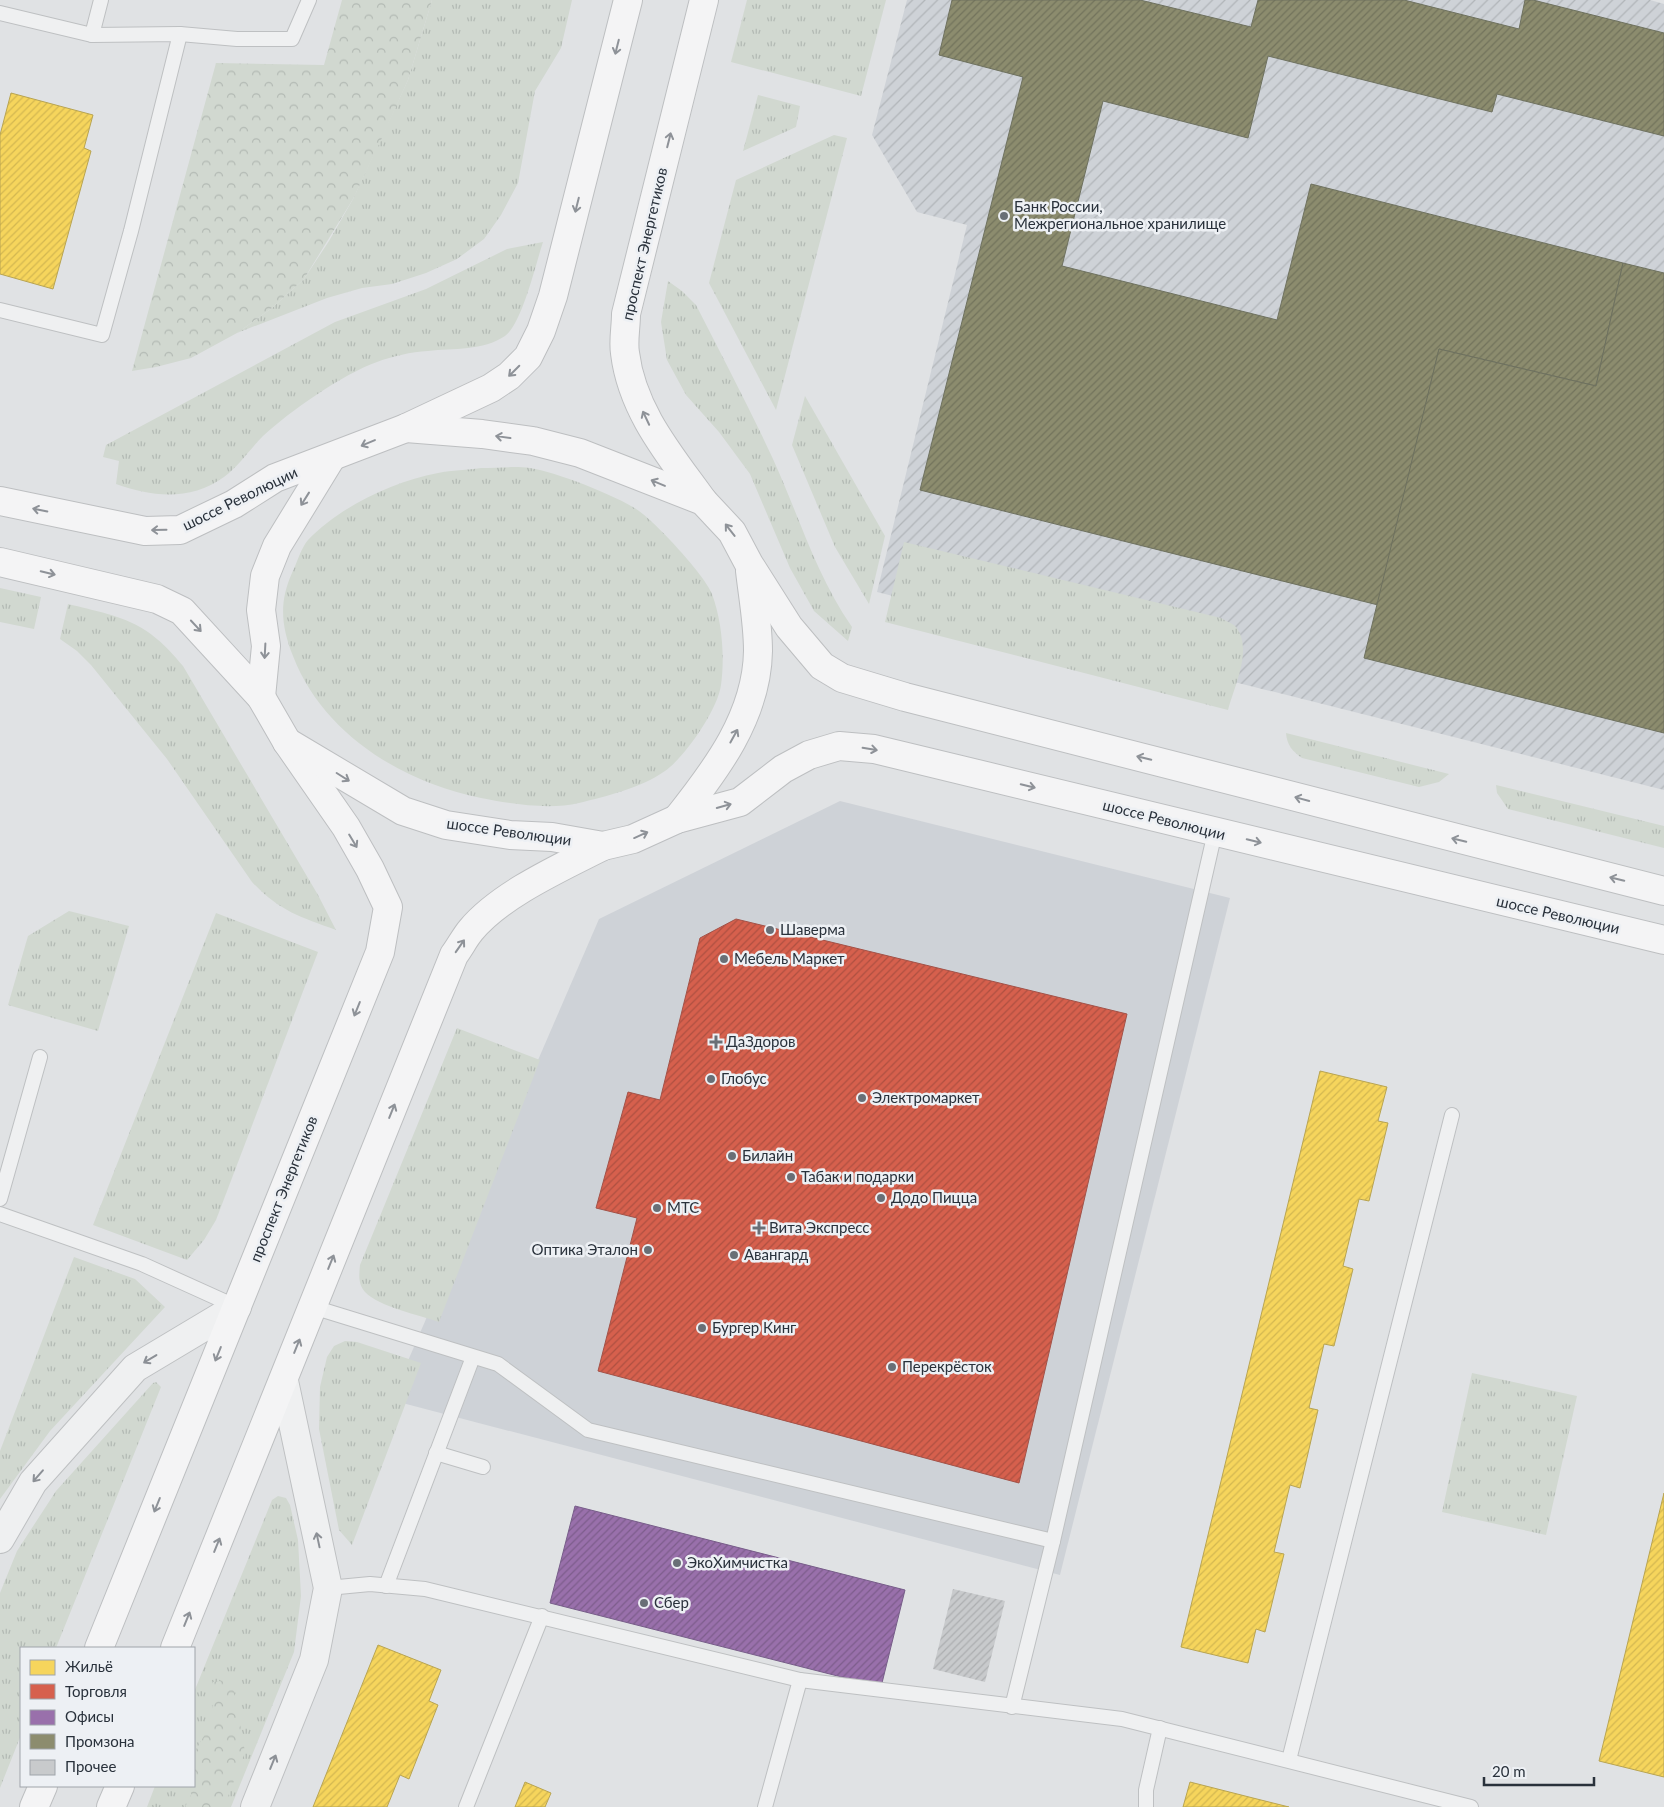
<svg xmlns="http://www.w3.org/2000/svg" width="1664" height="1807" font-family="Lato,sans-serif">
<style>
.built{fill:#ced2d7}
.industrial{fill:url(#industrial-furrows)}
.grass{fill:url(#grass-tufts)}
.forest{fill:url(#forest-crowns)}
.homes{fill:url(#homes-hatch);stroke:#b8a452}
.shops{fill:url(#shops-hatch);stroke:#a25248}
.offices{fill:url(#offices-hatch);stroke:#775d89}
.industry{fill:url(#industry-hatch);stroke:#6e715f}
.building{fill:url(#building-hatch)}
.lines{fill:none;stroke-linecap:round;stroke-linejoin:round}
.service-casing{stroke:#bec0c2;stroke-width:16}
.minor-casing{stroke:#bec0c2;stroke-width:30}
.primary-casing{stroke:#bdbfc1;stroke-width:30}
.service{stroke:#eff0f1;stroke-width:14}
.minor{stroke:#eff0f1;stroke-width:28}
.primary{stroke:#f4f4f5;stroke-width:28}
.oneway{stroke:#8e9298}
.oneway2{stroke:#8c9096}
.poi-dot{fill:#696f76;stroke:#edf0f4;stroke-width:2}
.labels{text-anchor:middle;stroke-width:5;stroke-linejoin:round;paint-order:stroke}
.poi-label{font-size:15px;fill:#29313b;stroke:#edf0f4;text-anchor:start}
.street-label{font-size:15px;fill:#29313b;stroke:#edf0f4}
</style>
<defs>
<pattern id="industrial-furrows" width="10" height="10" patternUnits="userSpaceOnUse" patternTransform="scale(1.25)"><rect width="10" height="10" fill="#ced2d7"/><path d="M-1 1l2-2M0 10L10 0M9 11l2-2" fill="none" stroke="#b1b5b9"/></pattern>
<pattern id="grass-tufts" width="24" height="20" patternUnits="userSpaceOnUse" patternTransform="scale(1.25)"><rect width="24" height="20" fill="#d1d8d0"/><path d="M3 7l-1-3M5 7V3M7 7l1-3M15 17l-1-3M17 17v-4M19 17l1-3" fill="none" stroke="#b3bab4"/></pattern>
<pattern id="forest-crowns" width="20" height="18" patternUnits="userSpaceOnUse" patternTransform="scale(1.25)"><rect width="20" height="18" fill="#d1d8d0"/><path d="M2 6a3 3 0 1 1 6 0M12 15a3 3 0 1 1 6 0" fill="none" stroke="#b3bab4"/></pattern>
<pattern id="homes-hatch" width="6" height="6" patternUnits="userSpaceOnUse" patternTransform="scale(1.25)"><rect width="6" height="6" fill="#f6d55c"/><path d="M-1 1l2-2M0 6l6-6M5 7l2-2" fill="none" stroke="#d3b751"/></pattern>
<pattern id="shops-hatch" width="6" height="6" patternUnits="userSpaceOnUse" patternTransform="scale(1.25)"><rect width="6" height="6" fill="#d6604d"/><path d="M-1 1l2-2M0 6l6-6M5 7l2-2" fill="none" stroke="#ae5041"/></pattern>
<pattern id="offices-hatch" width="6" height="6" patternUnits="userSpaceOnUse" patternTransform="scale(1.25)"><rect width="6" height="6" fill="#9970ab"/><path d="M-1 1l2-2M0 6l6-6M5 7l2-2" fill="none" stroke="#7d5d8c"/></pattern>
<pattern id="industry-hatch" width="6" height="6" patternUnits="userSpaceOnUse" patternTransform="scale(1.25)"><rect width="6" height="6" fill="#8c8c6e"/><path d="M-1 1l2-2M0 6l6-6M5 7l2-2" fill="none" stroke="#72735c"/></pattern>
<pattern id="building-hatch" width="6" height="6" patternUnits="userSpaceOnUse" patternTransform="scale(1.25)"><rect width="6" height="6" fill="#c8cacc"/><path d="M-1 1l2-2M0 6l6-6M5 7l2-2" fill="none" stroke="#acaeb0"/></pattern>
</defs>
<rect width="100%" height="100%" fill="#e0e2e4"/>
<!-- built -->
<polygon class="built" points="840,801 1230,898 1060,1575 391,1400 599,919"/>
<!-- industrial -->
<polygon class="industrial" points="907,0 1650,0 1664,4 1664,790 877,592 967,225 917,212 872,135"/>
<!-- grass -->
<g class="grass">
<polygon points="432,0 572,0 561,48 535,91 518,183 501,215 484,239 457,259 426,273 392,284 362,288 327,298 237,333 272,308 304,279 329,241 353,199 408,80"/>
<polygon points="747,0 886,0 861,96 731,62"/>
<polygon points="758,95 800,106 796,127 743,151"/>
<polygon points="834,135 847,138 776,410 709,283 736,180"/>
<path d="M 543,242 C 536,263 522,324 505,336 C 483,351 454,348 428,351 C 411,352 393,356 377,362 C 343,374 290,411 263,436 C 250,449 239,466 224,477 C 191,501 152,497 116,484 L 119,461 L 103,457 L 106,445 L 335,322 L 426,289 L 507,249 Z"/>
<path d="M 668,281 L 682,291 L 696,305 C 722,356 749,407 773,459 C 799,516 816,575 852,627 L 848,641 L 814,611 L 790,568 L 750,474 L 719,432 L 686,395 L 667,360 L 661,322 Z"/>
<polygon points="805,396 885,536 869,604 835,547 792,445"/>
<path d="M 481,468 C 497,468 515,466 530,468 C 556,472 618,496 639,511 C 656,523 705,575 712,594 C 722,621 725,656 721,685 C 718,709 685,757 665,771 C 641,788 607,796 579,803 C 549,810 511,804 481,798 C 402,782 323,734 293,656 C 281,626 279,602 292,573 C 297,563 301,548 308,540 C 341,506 392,482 438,473 C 452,470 467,470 481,468 Z"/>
<path d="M 904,542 L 1221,618 C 1225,621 1232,623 1235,626 C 1254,647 1234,687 1228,710 L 885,622 Z"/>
<polygon points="0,588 41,597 34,629 0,622"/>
<path d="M 68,604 C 122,617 147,621 183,666 L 318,895 L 336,930 C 300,917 279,911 252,882 L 167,759 L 91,665 L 77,651 L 60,639 Z"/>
<path d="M 1286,733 L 1449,774 L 1439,782 L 1419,787 L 1302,758 C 1292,751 1287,745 1286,733 Z"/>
<polygon points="1496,785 1664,826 1664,848 1508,809 1497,793"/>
<polygon points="69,911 129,926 98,1031 8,1005 28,936"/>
<polygon points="216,913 318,952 216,1220 204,1240 187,1260 93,1225"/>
<path d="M 457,1028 L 540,1060 L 439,1322 C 420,1315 379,1307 365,1292 C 358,1284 359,1275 360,1265 Z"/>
<polygon points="74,1257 135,1279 165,1307 50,1431 0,1499 0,1451"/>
<polygon points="345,1341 357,1342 421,1363 352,1545 339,1530 319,1429 320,1387 327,1357 334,1346"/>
<polygon points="1472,1373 1577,1396 1546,1535 1442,1512"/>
<polygon points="156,1382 161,1387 56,1648 21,1648 21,1735 0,1788 0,1593 17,1551 56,1491 153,1383"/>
<polygon points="278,1496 286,1498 290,1505 298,1540 301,1596 294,1652 231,1807 147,1807 155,1786 194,1786 194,1692 272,1500"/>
</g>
<!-- forest -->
<g class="forest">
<polygon points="342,0 432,0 408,80 381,140 353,199 304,279 272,308 237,333 191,358 156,367 132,371 216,63 324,65"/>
<polygon points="232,1679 245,1752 224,1807 185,1807 191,1795 191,1786 194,1786 194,1753 212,1722 213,1682"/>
</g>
<!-- homes -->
<g class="homes">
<polygon points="11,93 93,115 84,148 91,151 53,289 0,274 0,135"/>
<polygon points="1320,1071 1387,1087 1378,1121 1388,1123 1369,1201 1359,1199 1343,1266 1353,1269 1334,1346 1324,1344 1309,1408 1318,1410 1300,1488 1290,1485 1274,1552 1284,1554 1265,1632 1256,1629 1248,1663 1181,1647"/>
<polygon points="1664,1493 1664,1777 1599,1761"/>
<polygon points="378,1645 441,1670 429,1701 438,1705 409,1779 400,1775 387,1807 313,1807"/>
<polygon points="525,1782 551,1793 545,1807 515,1807"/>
<polygon points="1190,1782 1253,1798 1289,1807 1183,1807"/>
</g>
<!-- shops -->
<polygon class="shops" points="736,919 1127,1014 1019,1483 598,1371 637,1218 596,1208 628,1092 660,1100 700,938"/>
<!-- offices -->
<polygon class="offices" points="575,1506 905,1590 881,1687 550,1603"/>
<!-- industry -->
<g class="industry">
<polygon points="952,0 1140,0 1251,27 1258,0 1404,0 1519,29 1525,0 1533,0 1664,33 1664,136 1497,94 1492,112 1268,56 1248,138 1103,101 1062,266 1277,320 1311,184 1623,263 1596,386 1439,349 1378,605 920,490 1023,77 939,55"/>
<polygon points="1623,263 1664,273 1664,733 1364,658 1439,349 1596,386"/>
</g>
<!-- building -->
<polygon class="building" points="953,1589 1005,1601 985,1682 933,1669"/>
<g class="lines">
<defs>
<g id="service">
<polyline points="0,13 92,35 101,0"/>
<polyline points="92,35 180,34 237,39 292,39 309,0"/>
<polyline points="0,310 102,335 131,231 180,34"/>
<polyline points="0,1199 40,1057"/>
<polyline points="0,1214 142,1264 237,1307"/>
<polyline points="313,1307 498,1364 588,1430 1053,1541"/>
<polyline points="436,1453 483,1467"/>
<polyline points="386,1586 473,1357"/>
<polyline points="328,1588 370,1584 425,1589 800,1680 1122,1719 1471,1807"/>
<polyline points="1012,1707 1053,1541 1215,832"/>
<polyline points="1289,1760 1452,1115"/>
<polyline points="466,1807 542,1616"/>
<polyline points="765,1807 800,1680"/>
<polyline points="1146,1807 1146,1790 1160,1728"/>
</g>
<g id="minor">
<polyline points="0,1539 33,1482 135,1368 237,1307"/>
<polyline points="255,1807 314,1660 328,1588 284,1381"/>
</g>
<g id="primary">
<polyline points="406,428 482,434 533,441 580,453 703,501 732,532 749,564 789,627 822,666 842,678 905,697 1664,891"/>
<polyline points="0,501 145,531 180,530 234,504 275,478 406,428 491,388 509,376 528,357 541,331 553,296 628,0"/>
<path d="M 703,501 C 670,455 632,411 625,353 C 623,341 626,327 626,314 L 704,0"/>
<polyline points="0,562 157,599 182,611 261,697 287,742 346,827 370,869 388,907 380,952 99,1648"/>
<polyline points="261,697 266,646 261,610 265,576 277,546 331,458"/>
<polyline points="287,742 403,811 446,825 510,835 552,837 603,846 633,839 677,819 740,802 783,769 809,755 839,746 874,749 1664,940"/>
<path d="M 677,819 C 716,770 757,716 758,651 C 758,624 753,597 750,571"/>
<path d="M 175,1648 L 454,955 C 460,947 465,937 471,930 C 501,894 562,867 603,846"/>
<polyline points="34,1807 43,1786"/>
<polyline points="111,1807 120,1786"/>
</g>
</defs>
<!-- service casing -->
<use href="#service" class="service-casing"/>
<!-- minor casing -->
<use href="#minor" class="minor-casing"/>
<!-- primary casing -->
<use href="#primary" class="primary-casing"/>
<!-- service -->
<use href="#service" class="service"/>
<!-- minor -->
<use href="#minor" class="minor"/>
<!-- primary -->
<use href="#primary" class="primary"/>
</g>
<!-- one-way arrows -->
<defs><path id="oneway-shaft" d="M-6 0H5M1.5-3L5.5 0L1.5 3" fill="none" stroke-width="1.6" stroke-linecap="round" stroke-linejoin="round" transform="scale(1.25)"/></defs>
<g class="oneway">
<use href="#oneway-shaft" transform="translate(617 47) rotate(104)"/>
<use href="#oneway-shaft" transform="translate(669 140) rotate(-76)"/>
<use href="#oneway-shaft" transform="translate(577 205) rotate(104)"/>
<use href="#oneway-shaft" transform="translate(514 371) rotate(135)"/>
<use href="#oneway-shaft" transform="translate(646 418) rotate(-115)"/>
<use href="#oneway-shaft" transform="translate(503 437) rotate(-172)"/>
<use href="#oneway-shaft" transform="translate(368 443) rotate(157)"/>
<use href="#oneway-shaft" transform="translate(658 483) rotate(-157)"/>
<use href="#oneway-shaft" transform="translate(305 499) rotate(122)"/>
<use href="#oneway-shaft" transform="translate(40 510) rotate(-168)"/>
<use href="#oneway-shaft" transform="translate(159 530) rotate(179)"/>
<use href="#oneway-shaft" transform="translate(730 530) rotate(-128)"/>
<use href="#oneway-shaft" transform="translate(48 573) rotate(13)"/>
<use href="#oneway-shaft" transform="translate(196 626) rotate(47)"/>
<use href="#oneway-shaft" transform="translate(265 651) rotate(93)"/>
<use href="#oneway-shaft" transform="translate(734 736) rotate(-61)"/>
<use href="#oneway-shaft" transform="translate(870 749) rotate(9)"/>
<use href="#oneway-shaft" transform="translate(1144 758) rotate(-166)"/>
<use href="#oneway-shaft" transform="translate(343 777) rotate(32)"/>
<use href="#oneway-shaft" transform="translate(1028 786) rotate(14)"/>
<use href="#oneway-shaft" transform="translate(1302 799) rotate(-165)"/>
<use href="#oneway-shaft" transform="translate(724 806) rotate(-16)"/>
<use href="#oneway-shaft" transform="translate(641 835) rotate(-24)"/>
<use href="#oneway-shaft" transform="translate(1459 840) rotate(-166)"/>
<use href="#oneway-shaft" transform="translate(353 841) rotate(59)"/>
<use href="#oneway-shaft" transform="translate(1254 841) rotate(14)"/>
<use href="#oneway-shaft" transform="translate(1617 879) rotate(-166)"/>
<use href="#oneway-shaft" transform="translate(460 946) rotate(-55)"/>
<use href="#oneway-shaft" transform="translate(357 1009) rotate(112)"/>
<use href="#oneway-shaft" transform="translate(392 1111) rotate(-68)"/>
<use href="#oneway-shaft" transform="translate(331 1262) rotate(-68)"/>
<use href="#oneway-shaft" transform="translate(297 1346) rotate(-68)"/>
<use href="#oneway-shaft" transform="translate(218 1354) rotate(112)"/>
<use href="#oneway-shaft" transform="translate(157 1505) rotate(112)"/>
<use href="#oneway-shaft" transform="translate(217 1545) rotate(-68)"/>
<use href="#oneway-shaft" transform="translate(187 1619) rotate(-68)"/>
</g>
<g class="oneway2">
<use href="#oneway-shaft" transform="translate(150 1359) rotate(149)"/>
<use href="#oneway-shaft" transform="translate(38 1476) rotate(131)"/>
<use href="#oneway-shaft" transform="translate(318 1540) rotate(-102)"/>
<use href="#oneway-shaft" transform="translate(273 1762) rotate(-68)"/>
</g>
<!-- markers -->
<g class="poi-dot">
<circle cx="1004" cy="216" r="5"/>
<circle cx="770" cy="930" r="5"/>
<circle cx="724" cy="959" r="5"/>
<path d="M713.5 1034.5h5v5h5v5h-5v5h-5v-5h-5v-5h5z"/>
<circle cx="711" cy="1079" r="5"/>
<circle cx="862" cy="1098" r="5"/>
<circle cx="732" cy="1156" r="5"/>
<circle cx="791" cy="1177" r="5"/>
<circle cx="881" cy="1198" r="5"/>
<circle cx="657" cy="1208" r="5"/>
<path d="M756.5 1220.5h5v5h5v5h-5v5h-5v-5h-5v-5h5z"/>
<circle cx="648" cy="1250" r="5"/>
<circle cx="734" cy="1255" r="5"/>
<circle cx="702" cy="1328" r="5"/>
<circle cx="892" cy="1367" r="5"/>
<circle cx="677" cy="1563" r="5"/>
<circle cx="644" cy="1603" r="5"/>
</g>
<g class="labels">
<!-- poi labels -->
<g class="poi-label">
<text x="1014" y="212">Банк России,<tspan x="1014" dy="17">Межрегиональное хранилище</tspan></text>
<text x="780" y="935">Шаверма</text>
<text x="734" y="964">Мебель Маркет</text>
<text x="726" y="1047">ДаЗдоров</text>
<text x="721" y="1084">Глобус</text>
<text x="872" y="1103">Электромаркет</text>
<text x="742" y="1161">Билайн</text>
<text x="801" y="1182">Табак и подарки</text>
<text x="891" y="1203">Додо Пицца</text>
<text x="667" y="1213">МТС</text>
<text x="769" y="1233">Вита Экспресс</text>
<text x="638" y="1255" text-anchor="end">Оптика Эталон</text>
<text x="744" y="1260">Авангард</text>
<text x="712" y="1333">Бургер Кинг</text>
<text x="902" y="1372">Перекрёсток</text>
<text x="687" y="1568">ЭкоХимчистка</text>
<text x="654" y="1608">Сбер</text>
</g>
<!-- street labels -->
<g class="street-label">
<text transform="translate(645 244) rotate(-77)" y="5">проспект Энергетиков</text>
<text transform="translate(240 499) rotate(-26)" y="5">шоссе Революции</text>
<text transform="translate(1164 820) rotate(14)" y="5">шоссе Революции</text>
<text transform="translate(509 832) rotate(8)" y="5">шоссе Революции</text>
<text transform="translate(1558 915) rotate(13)" y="5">шоссе Революции</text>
<text transform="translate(284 1189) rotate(-68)" y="5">проспект Энергетиков</text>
</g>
</g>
<!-- legend -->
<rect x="20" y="1647" width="175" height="140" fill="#edf0f4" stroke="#9fa4aa"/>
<rect x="30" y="1660" width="25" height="15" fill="#f6d55c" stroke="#9fa4aa"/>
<text x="65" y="1672" font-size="15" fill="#29313b">Жильё</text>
<rect x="30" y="1684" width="25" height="15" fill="#d6604d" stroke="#9fa4aa"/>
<text x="65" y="1697" font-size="15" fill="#29313b">Торговля</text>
<rect x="30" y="1710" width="25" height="15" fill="#9970ab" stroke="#9fa4aa"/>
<text x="65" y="1722" font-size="15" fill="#29313b">Офисы</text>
<rect x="30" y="1734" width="25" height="15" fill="#8c8c6e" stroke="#9fa4aa"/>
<text x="65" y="1747" font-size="15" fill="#29313b">Промзона</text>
<rect x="30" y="1760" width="25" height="15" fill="#c8cacc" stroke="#9fa4aa"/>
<text x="65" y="1772" font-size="15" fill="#29313b">Прочее</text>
<!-- scale -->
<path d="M1484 1777v8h110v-8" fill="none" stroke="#29313b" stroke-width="2.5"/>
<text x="1492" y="1777" font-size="15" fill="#29313b" stroke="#edf0f4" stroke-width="4" paint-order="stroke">20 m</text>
</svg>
